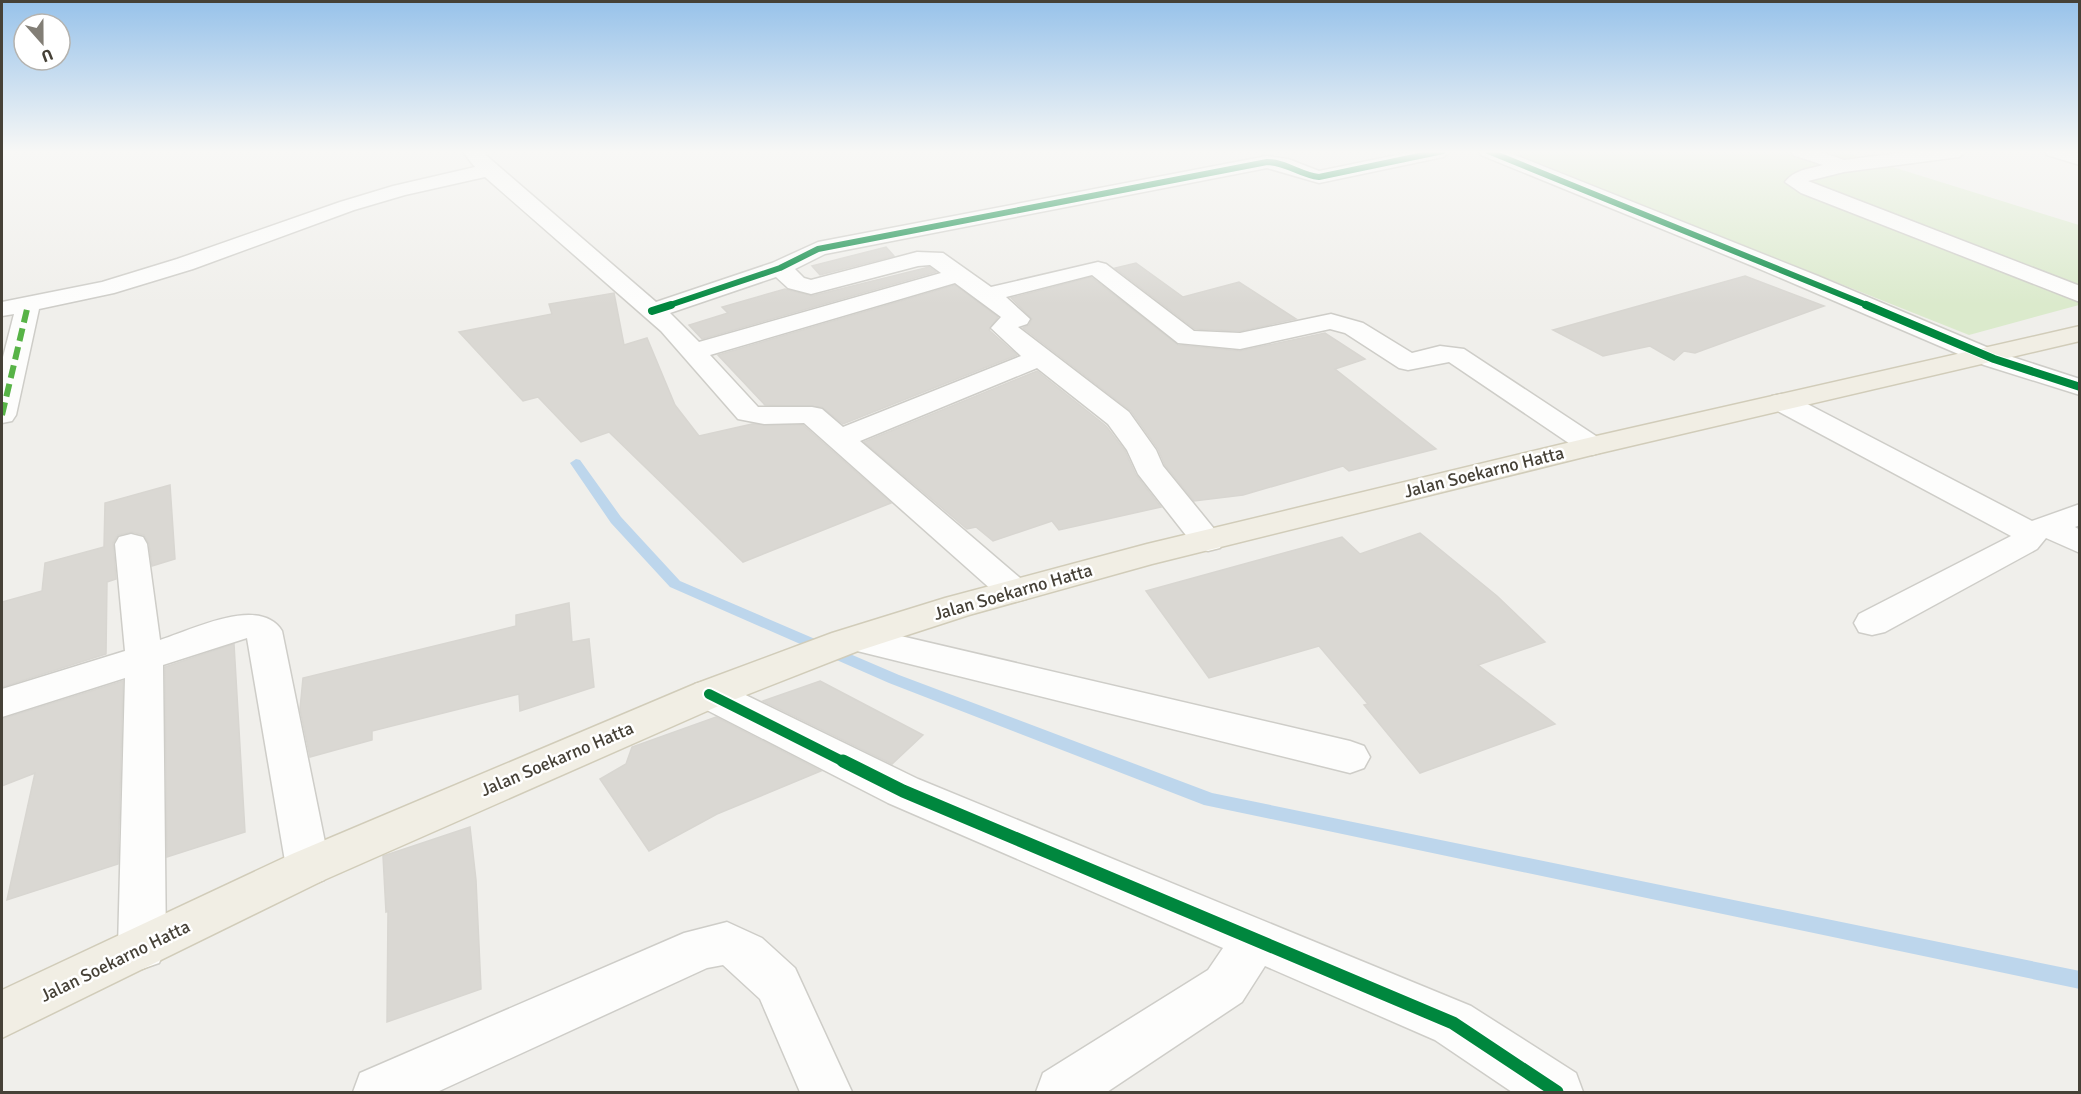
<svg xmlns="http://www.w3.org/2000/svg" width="2081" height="1094" font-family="Signika,sans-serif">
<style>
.green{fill:#dbeacc}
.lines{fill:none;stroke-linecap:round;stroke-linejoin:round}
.stream{fill:#bdd6ec;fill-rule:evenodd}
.building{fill:#dad8d3;stroke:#d8d6d1;stroke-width:1.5}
.minor-casing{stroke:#cecdc8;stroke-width:3}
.major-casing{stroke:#d1ccb9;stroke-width:3}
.minor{fill:#fdfdfc;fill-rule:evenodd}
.major{fill:#f1eee4;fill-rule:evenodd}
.quiet{stroke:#57b346;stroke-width:6;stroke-dasharray:13 6;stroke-linecap:butt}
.cycleway-far3-casing{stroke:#fff;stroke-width:8}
.cycleway-far2-casing{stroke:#fff;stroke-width:10}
.cycleway-far1-casing{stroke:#fff;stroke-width:14}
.cycleway-casing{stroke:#fff;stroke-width:16}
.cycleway-far3{stroke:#00873e;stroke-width:6}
.cycleway-far2{stroke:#00873e;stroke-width:8}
.cycleway-far1{stroke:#00873e;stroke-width:10}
.cycleway{stroke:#00873e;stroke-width:13}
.labels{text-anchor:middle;stroke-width:5;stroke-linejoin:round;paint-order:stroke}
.street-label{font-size:18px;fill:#464137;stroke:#fff}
</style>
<rect width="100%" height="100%" fill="#f0efeb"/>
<!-- green -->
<polygon class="green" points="1507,151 1841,151 2079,225 2079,305 1969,335"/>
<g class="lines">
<!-- stream -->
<polygon class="stream" points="576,459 580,460 621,517 680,581 899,675 1212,793 2080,971 2080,989 1204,805 889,683 670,587 611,523 570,463"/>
</g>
<!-- building -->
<g class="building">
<polygon points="886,247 894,256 820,275 812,266"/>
<polygon points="1136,263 1183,297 1239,282 1296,319 1240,331 1195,329 1115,268"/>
<polygon points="929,267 936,272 702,339 689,325 728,313 722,307 785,289 812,296"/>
<polygon points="1745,276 1824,306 1695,353 1684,351 1674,360 1650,346 1603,356 1553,330"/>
<polygon points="1091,277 1178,345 1240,351 1325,333 1365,359 1335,369 1436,449 1349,471 1343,466 1243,495 1194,501 1165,465 1158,449 1131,411 1023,328 1029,325 1032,319 1011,298"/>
<polygon points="955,285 998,317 989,330 1017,355 843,424 822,407 765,405 718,355"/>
<polygon points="614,293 624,345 647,338 675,405 699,436 752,424 803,425 891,503 743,562 609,432 581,442 538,397 523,401 459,332 552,314 549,304"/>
<polygon points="1037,371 1106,426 1125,451 1136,475 1161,507 1059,530 1052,521 993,541 976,527 967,529 864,442"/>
<polygon points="170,485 175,559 152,566 149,544 144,535 132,532 118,535 113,543 116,579 107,582 106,654 2,687 2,602 42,591 45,563 104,547 105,503"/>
<polygon points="1420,533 1497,596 1545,642 1478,665 1555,724 1420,773 1364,705 1368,704 1319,646 1209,678 1146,591 1342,537 1360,554"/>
<polygon points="569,603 572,642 589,639 594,687 520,711 519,694 372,731 372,740 310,757 300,709 303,678 516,626 516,615"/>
<polygon points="234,644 245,832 167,857 165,667"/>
<polygon points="123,681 118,864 7,900 35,773 2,786 2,719"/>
<polygon points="820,681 923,735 892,764 763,701"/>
<polygon points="716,717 821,771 717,814 649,851 600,779 626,764 632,747"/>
<polygon points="470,827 476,880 481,989 387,1022 388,911 386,912 383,856"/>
</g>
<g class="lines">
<defs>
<g id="minor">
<path d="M 462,151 L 481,151 L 656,302 L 772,263 L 818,242 L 1267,156 L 1288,159 L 1319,171 L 1416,151 L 1452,151 L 1443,157 L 1319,183 L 1267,168 L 825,254 L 795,269 L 804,278 L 811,280 L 917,252 L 943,253 L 991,287 L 1098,262 L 1106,264 L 1194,331 L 1240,333 L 1331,314 L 1363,323 L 1412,353 L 1440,346 L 1464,349 L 1602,440 L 1607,446 L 1602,452 L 1592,455 L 1582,452 L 1449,362 L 1408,370 L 1399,368 L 1345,333 L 1330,329 L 1240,349 L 1178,343 L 1092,275 L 1006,297 L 1030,319 L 1027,324 L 1018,327 L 1129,412 L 1156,450 L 1163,466 L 1224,541 L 1220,548 L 1208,551 L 1196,548 L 1138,474 L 1127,450 L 1108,424 L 1037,368 L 860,441 L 1026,583 L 1031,591 L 1026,599 L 1014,602 L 1002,599 L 804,423 L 764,424 L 738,419 L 661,331 L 485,177 L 405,195 L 354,210 L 193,269 L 114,293 L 39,309 L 16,415 L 12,421 L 2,423 L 2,361 L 14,314 L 2,316 L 2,302 L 102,282 L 177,259 L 340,202 L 393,186 L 475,167 ZM 930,265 L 941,273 L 699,342 L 670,313 L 776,277 L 788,288 L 811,294 L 918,266 ZM 955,283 L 1001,317 L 991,328 L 1021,356 L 843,427 L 822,409 L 812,407 L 758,407 L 710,355 Z"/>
<polygon points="1479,151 1505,151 1818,276 2003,354 2080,379 2080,395 1984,365 1755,267 1481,155"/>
<path d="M 1791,151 L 1818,151 L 1844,160 L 1915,151 L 1968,151 L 1959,157 L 1844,172 L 1808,181 L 2080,286 L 2080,302 L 1801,193 L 1785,182 C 1794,170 1808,169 1823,165 L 1793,155 Z"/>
<polygon points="2045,151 2080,153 2080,165 2047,155"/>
<polygon points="1782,394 1792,396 2032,521 2080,504 2080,525 2075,527 2080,530 2080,553 2046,538 2037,549 1885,632 1872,635 1859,632 1854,623 1859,614 2011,536 1772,408 1768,402 1772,396"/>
<path d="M 131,534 L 143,537 L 147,544 L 160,640 C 192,630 260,595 282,631 L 330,867 L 324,880 L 308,886 L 292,880 L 286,867 L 247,638 L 163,665 L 166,948 L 159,963 L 142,969 L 125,963 L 118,948 L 125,678 L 2,717 L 2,689 L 125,651 L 115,544 L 119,537 Z"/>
<polygon points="858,626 1350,741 1364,746 1370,757 1364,768 1350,773 845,648 840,639 845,630"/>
<polygon points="709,680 723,684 918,779 1471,1006 1576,1073 1583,1092 1512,1092 1435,1040 1265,966 1242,1002 1107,1092 1036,1092 1043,1073 1208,970 1223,948 888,803 695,704 690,694 695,684"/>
<polygon points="727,922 762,938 795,968 852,1092 800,1092 760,999 723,965 707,968 437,1092 353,1092 360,1073 684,933"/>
</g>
<polygon id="major" points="2080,326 2080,341 1592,455 1152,564 969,615 858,651 723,704 324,880 2,1038 2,990 292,854 695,684 832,633 945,598 1147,544 1592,437"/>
</defs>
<!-- minor casing -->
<use href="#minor" class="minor-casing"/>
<!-- major casing -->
<use href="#major" class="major-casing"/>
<!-- minor -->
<use href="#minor" class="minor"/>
<!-- major -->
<use href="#major" class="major"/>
<!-- quiet -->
<polyline class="quiet" points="2,415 28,305"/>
<defs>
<g id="cycleway-far3">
<polyline points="1488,151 1869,306"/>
<path d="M 667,306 L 780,268 L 818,249 L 1267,162 C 1286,162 1300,175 1319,177 L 1443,151"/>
</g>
<g id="cycleway-far2">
<polyline points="1866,305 1994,359 2080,387"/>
<polyline points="652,311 671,305"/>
</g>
<polyline id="cycleway-far1" points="709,694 846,763"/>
<polyline id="cycleway" points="843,761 903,791 1453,1023 1557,1092"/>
</defs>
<!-- cycleway-far3 casing -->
<use href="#cycleway-far3" class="cycleway-far3-casing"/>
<!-- cycleway-far2 casing -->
<use href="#cycleway-far2" class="cycleway-far2-casing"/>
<!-- cycleway-far1 casing -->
<use href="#cycleway-far1" class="cycleway-far1-casing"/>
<!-- cycleway casing -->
<use href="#cycleway" class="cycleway-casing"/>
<!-- cycleway-far3 -->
<use href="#cycleway-far3" class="cycleway-far3"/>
<!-- cycleway-far2 -->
<use href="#cycleway-far2" class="cycleway-far2"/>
<!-- cycleway-far1 -->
<use href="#cycleway-far1" class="cycleway-far1"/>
<!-- cycleway -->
<use href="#cycleway" class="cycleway"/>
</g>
<!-- sky -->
<linearGradient id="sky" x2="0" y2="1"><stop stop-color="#97c2ea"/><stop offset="0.5" stop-color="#f8f8f6"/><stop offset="1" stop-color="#f8f8f6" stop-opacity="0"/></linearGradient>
<rect width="2081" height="304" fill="url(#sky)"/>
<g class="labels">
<!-- street labels -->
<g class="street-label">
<text transform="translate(1484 472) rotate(-14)" y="6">Jalan Soekarno Hatta</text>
<text transform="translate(1013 592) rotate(-16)" y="6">Jalan Soekarno Hatta</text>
<text transform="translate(557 759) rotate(-23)" y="6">Jalan Soekarno Hatta</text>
<text transform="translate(115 961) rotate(-26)" y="6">Jalan Soekarno Hatta</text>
</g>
</g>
<!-- border -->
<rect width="2081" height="1094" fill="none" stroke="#464137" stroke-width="6"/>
<!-- north arrow -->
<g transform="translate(42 42) rotate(159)"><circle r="28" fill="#ffffff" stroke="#b5b3af" stroke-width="1.5"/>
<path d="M0-4.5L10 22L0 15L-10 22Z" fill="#827e76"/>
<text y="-9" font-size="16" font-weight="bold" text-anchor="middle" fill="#464137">U</text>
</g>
</svg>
